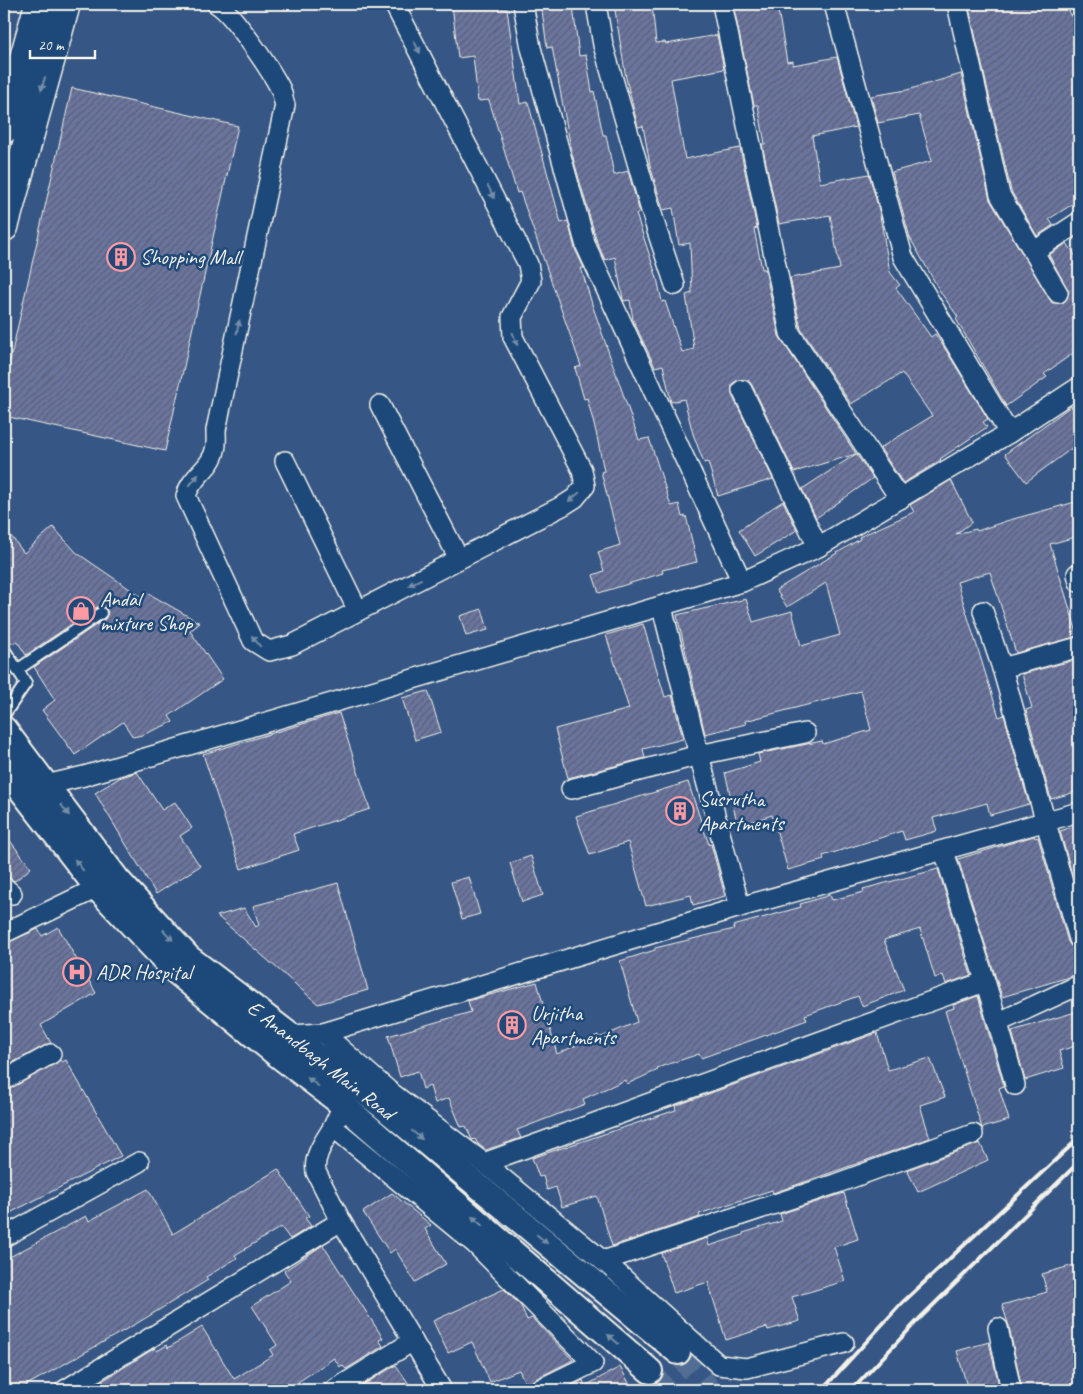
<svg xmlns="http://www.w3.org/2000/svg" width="1083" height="1394" font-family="Caveat,sans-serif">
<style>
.building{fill:url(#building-hatch);stroke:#f4f1e8}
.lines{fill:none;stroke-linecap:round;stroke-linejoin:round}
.tertiary-tunnel{stroke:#526e94;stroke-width:24;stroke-dasharray:24 12;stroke-linecap:butt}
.service-casing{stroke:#f4f1e8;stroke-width:14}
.minor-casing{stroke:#f4f1e8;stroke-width:22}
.tertiary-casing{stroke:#f4f1e8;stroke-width:28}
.secondary-casing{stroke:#f4f1e8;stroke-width:31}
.service{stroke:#1f4a7a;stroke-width:10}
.minor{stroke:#1f4a7a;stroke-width:19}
.tertiary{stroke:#1f4a7a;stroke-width:24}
.secondary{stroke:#1f4a7a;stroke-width:28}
.rail{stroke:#f4f1e8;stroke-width:4}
.oneway{fill:#748da6}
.labels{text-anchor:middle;stroke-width:5;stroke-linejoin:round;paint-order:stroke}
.poi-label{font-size:21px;fill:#f4f1e8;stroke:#1f4a7a;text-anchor:start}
.street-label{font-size:21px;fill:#f4f1e8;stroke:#1f4a7a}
</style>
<defs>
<pattern id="building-hatch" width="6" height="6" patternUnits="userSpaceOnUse" patternTransform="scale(1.25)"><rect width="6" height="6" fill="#6a749e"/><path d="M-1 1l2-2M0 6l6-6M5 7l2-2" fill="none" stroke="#5b6076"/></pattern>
</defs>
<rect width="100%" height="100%" fill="#365785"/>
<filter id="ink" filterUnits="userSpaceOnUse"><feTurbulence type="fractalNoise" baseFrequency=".02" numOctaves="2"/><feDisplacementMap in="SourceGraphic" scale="10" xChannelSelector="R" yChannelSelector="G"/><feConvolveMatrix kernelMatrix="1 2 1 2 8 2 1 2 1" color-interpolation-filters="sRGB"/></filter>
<g filter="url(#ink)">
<!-- building -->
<g class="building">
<polygon points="452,4 501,4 502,9 507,9 520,104 528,102 561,223 568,221 575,249 584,268 581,268 593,307 639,440 649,438 671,506 679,504 682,517 686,516 697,562 662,570 663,573 599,593 593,575 604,571 598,552 620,545 601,472 604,471 596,432 587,398 584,399 575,368 581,366 520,192 517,193 489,100 478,101 473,56 458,58"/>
<polygon points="614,4 652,4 656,43 665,42 666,44 717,35 724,69 671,79 685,159 740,148 757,228 754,229 762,269 765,269 779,336 856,454 794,472 752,385 748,380 738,380 732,384 732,395 773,479 718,496 708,462 704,463 693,434 684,399 671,402 663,365 655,367 633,320 630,300 624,301 623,299 615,257 605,260 597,242 572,154 552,47 547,48 542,10 573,6 579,56 586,55 592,92 594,91 603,135 606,135 614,175 628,171 640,213 636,214 657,278 662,302 665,301 682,352 694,349 686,295 692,293 690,243 679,245 673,208 663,210 650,165 643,126 638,127 626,78"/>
<polygon points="733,4 777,4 787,62 793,61 793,65 837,57 856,127 812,136 820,183 869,174 879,210 890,272 900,285 896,288 931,337 935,334 944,347 988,419 983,422 987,427 940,459 941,460 903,483 880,448 932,416 902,373 851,404 801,329 790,278 840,269 830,215 779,224 762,144 765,144 758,105 754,105"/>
<polygon points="968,4 1067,4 1072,17 1079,52 1079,200 1049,219 1053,225 1037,236 1011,191"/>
<polygon points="961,74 990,200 1052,303 1063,303 1069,292 1049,255 1067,243 1079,261 1079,349 1044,374 1047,377 1006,406 956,319 958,317 941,293 910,238 892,172 932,161 919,115 878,123 871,96 907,90"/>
<polygon points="72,88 238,126 165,451 4,416 4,387"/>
<polygon points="1071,406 1079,416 1079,443 1026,482 1005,454"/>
<polygon points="856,454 873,478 816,518 802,489"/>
<polygon points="951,480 972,522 956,534 976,529 977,531 1006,521 1079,501 1079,536 1050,544 1078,636 1016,653 990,572 957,582 999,717 1004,715 1029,804 990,815 987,803 933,818 937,831 905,840 902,831 823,856 824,860 788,870 772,815 738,826 725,773 760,762 758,754 822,741 823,744 871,730 861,691 745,721 746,724 705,734 677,615 746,599 753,622 792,611 801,646 840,635 826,583 787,607 776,590 860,539 859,537 914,512 910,505"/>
<polygon points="783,501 797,530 755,556 739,530"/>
<polygon points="4,527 24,553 53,527 77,553 140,596 146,592 200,623 190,631 223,679 169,716 173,722 142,735 133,737 123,722 75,755 42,710 55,700 34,667 105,619 108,612 104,607 97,607 26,655 17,641 13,644 4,633"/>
<polygon points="482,609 488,630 466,636 460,616"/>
<polygon points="643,624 665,697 672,695 683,739 643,749 645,758 568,778 555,729 629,709 606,635"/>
<polygon points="1079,659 1079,791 1051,799 1026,710 1032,708 1022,674"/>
<polygon points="428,691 441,732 415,740 402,698"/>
<polygon points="339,713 370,809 293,834 299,850 241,869 203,754"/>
<polygon points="137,772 162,810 175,802 192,828 180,836 200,866 156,894 95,793 119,778"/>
<polygon points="688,782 709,845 711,844 725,896 693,905 691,895 646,906 628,842 590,855 576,816"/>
<polygon points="1079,825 1079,899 1060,831"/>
<polygon points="4,833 31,868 15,881 4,876"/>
<polygon points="1034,836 1035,838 1038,837 1068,942 1072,947 1079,950 1079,971 1072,972 1073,975 1069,977 1002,997 958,859"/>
<polygon points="531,856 543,895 522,902 510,863"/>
<polygon points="938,869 971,975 946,984 943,975 935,978 920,929 884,940 904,990 862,1006 858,996 805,1015 807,1020 758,1038 701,1058 699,1054 657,1068 658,1070 627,1084 625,1080 583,1099 585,1104 517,1130 521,1138 486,1150 478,1144 475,1139 472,1140 466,1126 461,1127 449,1098 435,1103 430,1086 423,1089 418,1071 400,1077 388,1036 471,1012 468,1001 537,982 557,1054 598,1035 599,1038 637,1022 620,961 655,950 655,948 734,929 733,926 801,907 800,904 830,895 832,900 864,892 863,889"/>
<polygon points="469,877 480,914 462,919 451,882"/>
<polygon points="338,883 368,990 318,1004 217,916 244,908 256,927 259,925 253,906"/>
<polygon points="58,927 96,993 41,1025 51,1043 4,1067 4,944 38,929 42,936"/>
<polygon points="978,996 1004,1086 999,1088 1009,1120 982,1128 945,1011 954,1008 953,1005"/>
<polygon points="1079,1011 1079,1045 1059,1051 1064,1068 1025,1080 1012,1031"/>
<polygon points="877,1033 888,1070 930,1058 945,1097 920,1105 930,1138 773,1193 772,1190 699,1214 700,1217 612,1246 597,1196 562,1207 556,1187 547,1190 543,1176 539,1177 532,1158 676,1110 675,1106"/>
<polygon points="60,1060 62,1062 66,1060 121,1156 4,1216 4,1091"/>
<polygon points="980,1143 988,1160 918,1192 907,1170"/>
<polygon points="278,1169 309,1216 305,1218 311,1226 290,1239 281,1227 235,1255 237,1258 206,1277 208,1280 139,1322 18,1390 4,1390 4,1260 86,1216 89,1221 148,1189 173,1234"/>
<polygon points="392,1193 431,1225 425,1229 446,1264 415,1282 395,1249 390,1253 363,1212"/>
<polygon points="844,1193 858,1239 834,1247 845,1281 792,1297 800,1321 768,1330 767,1327 726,1340 708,1282 674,1293 661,1253 707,1238 709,1246 743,1235 743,1233 782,1221 780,1214"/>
<polygon points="323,1245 383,1338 379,1340 383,1346 346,1369 342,1365 340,1367 334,1358 286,1390 88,1390 155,1348 157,1351 167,1345 168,1348 202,1327 234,1379 273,1355 270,1350 277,1345 252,1306 291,1281 284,1271"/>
<polygon points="1074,1265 1079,1282 1079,1390 1022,1390 1009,1326 1002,1305 1047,1292 1042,1274"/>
<polygon points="504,1289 521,1306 527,1320 532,1318 573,1360 533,1380 527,1387 519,1370 490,1382 472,1342 448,1353 433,1321"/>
<polygon points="989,1342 1000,1390 968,1390 957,1351"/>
<polygon points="396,1365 413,1390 360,1390 358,1388"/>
<polygon points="620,1367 633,1390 563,1390 583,1380 585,1386"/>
</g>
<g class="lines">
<!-- tertiary-tunnel -->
<g class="tertiary-tunnel">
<polyline points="678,1352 709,1390"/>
<polyline points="650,1371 664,1390"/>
</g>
<defs>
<g id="service">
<polyline points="4,649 26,683 4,715"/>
<polyline points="17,670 101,613"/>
</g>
<g id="minor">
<path d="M 217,4 C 233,13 272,72 281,90 C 283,95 283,101 285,105 L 216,430 C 216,437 217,444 215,450 C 212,468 191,476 186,496 L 253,641 L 269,651 L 292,645 L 564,505 L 575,498 L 585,486 L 582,470 L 513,337 L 512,317 L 531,281 L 528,264 L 394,4"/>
<polyline points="523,4 531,48 586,246 742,582"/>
<polyline points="596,4 603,45 657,231 675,285"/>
<polyline points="722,4 790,333 900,499"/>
<polyline points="834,4 903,257 1009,433"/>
<polyline points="957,4 1000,195 1058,293"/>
<polyline points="1078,4 1079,9"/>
<polyline points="1033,252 1079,222"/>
<polyline points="742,390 818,547"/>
<polyline points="380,405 459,559"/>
<polyline points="285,461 358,611"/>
<polyline points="1077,574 1079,582"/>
<polyline points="662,607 699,755 740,907"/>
<polyline points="983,611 1002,668 1079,939"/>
<polyline points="1002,668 1079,647"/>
<polyline points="35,784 46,785 84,776 742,582 818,547 1009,433 1079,387"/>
<polyline points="571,789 699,755 805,733"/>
<path d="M 944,851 C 968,929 995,1006 1015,1085"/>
<polyline points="4,887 12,894"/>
<polyline points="4,933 97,888"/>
<polyline points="999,1022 1079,985"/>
<polyline points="323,1033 388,1090 484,1163 613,1269 719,1365 747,1368 844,1343"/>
<polyline points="291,1035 323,1033 740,907 1079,812"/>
<polyline points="4,1080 51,1054"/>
<polyline points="343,1105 333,1127 475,1244 593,1363 538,1390"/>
<path d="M 333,1127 C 325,1141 313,1155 316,1172 L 341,1221 L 442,1390"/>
<polyline points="484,1163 984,982"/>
<polyline points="4,1237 139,1162"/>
<polyline points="603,1261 835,1184 973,1134"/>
<polyline points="998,1328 1011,1390"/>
<polyline points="65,1390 341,1221"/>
<polyline points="334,1390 413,1341"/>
</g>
<g id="tertiary">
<polyline points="4,729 117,879 188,957 381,1105 678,1352"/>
<polyline points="4,768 97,888 175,971 275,1053 343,1105 650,1371"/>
</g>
<g id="secondary">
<polyline points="4,129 39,4"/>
<polyline points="4,227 66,4"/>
</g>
</defs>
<!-- service casing -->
<use href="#service" class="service-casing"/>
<!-- minor casing -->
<use href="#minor" class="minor-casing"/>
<!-- tertiary casing -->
<use href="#tertiary" class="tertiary-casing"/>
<!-- secondary casing -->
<use href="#secondary" class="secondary-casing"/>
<!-- service -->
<use href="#service" class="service"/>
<!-- minor -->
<use href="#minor" class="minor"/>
<!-- tertiary -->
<use href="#tertiary" class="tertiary"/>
<!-- secondary -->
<use href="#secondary" class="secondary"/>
<!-- rail -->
<g class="rail">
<polyline points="822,1390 902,1303 1079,1138"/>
<polyline points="852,1390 919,1319 1079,1162"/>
</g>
</g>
<!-- one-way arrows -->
<defs><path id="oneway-solid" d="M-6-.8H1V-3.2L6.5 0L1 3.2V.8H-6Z" transform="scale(1.25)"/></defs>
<g class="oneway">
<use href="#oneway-solid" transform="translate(417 47) rotate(63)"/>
<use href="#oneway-solid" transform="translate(43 84) rotate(106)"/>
<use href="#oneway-solid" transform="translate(491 192) rotate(63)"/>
<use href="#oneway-solid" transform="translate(238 327) rotate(-78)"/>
<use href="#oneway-solid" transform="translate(515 339) rotate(69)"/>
<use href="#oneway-solid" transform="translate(194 480) rotate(-50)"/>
<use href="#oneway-solid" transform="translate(574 497) rotate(141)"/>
<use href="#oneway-solid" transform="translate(415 582) rotate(153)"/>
<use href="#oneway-solid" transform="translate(256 641) rotate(-129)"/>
<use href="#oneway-solid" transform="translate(65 810) rotate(53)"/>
<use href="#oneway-solid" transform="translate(79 865) rotate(-128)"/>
<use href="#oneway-solid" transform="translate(168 935) rotate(47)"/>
<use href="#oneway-solid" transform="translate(313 1082) rotate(-143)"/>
<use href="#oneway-solid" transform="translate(417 1135) rotate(40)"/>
<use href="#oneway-solid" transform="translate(477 1221) rotate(-139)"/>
<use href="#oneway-solid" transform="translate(542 1239) rotate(40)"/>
<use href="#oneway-solid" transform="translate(613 1339) rotate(-139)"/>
</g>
</g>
<!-- icons -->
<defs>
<symbol id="building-ring" viewBox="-11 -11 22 22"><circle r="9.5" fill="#1f4a7a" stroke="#ff9aa2" stroke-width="1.5"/><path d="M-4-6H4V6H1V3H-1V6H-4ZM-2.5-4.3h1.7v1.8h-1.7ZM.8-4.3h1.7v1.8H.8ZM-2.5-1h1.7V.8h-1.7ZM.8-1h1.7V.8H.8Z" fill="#ff9aa2"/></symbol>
<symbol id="shop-ring" viewBox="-11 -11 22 22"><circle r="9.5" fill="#1f4a7a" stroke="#ff9aa2" stroke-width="1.5"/><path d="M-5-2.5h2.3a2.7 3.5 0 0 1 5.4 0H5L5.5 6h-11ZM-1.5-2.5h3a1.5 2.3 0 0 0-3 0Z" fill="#ff9aa2"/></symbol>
<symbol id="hospital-ring" viewBox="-11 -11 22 22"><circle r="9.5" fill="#1f4a7a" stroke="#ff9aa2" stroke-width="1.5"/><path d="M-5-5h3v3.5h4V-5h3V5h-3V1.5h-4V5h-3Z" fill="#ff9aa2"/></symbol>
</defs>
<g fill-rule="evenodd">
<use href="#building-ring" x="105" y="241" width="32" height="32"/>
<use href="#shop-ring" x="65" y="595" width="32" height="32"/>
<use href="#building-ring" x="664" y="795" width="32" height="32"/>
<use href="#hospital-ring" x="61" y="956" width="32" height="32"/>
<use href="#building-ring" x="496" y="1009" width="32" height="32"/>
</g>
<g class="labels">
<!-- poi labels -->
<g class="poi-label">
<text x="140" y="264">Shopping Mall</text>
<text x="100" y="606">Andal<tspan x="100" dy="24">mixture Shop</tspan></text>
<text x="699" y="806">Susrutha<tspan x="699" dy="24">Apartments</tspan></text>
<text x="96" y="979">ADR Hospital</text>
<text x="531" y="1020">Urjitha<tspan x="531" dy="24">Apartments</tspan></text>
</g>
<!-- street labels -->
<g class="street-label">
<text transform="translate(321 1060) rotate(38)" y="7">E Anandbagh Main Road</text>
</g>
</g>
<!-- margin -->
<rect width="1083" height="1394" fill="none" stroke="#1f4a7a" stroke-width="20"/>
<rect x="10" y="10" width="1063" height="1374" fill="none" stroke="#f4f1e8" stroke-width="2" filter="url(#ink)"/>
<!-- scale -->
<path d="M30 50v8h65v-8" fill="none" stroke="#f4f1e8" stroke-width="2.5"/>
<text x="38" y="50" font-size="15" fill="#f4f1e8" stroke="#1f4a7a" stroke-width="4" paint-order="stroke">20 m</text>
</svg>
